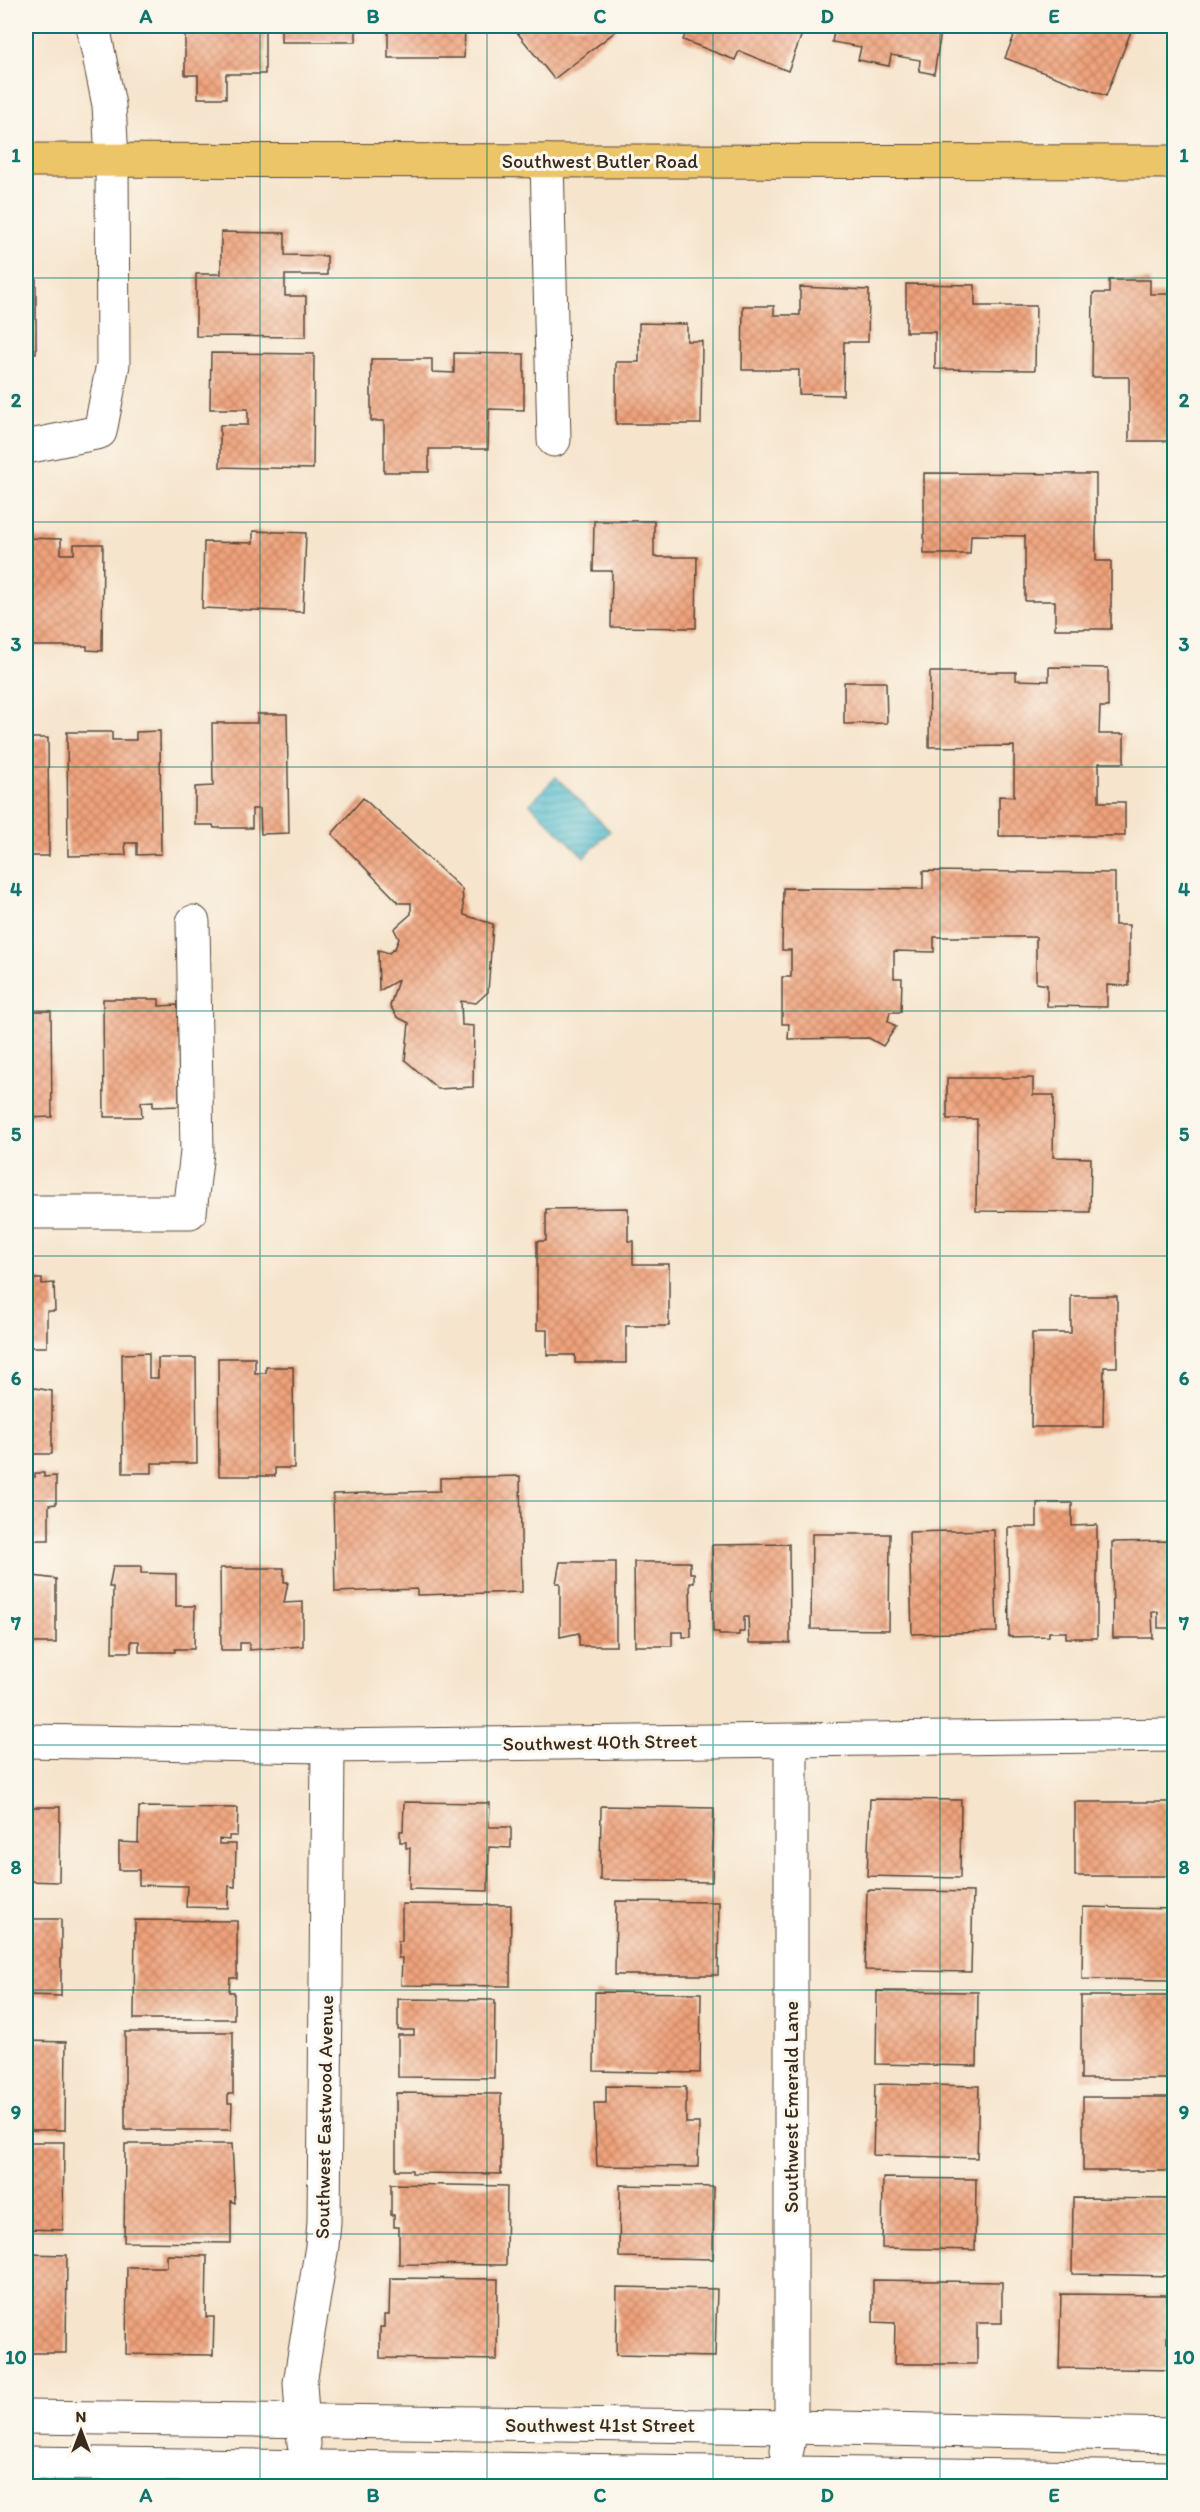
<svg xmlns="http://www.w3.org/2000/svg" width="1200" height="2512" font-family="Itim,sans-serif">
<style>
.water{fill:url(#water-rules);stroke:#467376;stroke-width:1.5}
.building{fill:url(#building-cross-hatch)}
.lines{fill:none;stroke-linecap:round;stroke-linejoin:round}
.minor-casing{stroke:#574638;stroke-width:35}
.major-casing{stroke:#574638;stroke-width:35}
.minor{stroke:#fff;stroke-width:33}
.major{stroke:#edc569;stroke-width:33}
.grid{fill:none;stroke:#0f766e;stroke-width:1.5;stroke-opacity:0.55}
.labels{text-anchor:middle;stroke-width:6;stroke-linejoin:round;paint-order:stroke}
.street-label{font-size:20px;fill:#3b2a1e;stroke:#fbf7ec}
.neatline{fill:none;stroke:#0f766e;stroke-width:2}
.grid-label{font-size:20px;text-anchor:middle;font-weight:bold;fill:#0f766e}
</style>
<defs>
<pattern id="water-rules" width="6" height="5" patternUnits="userSpaceOnUse" patternTransform="scale(1.5)"><rect width="6" height="5" fill="#52bccf"/><path d="M0 2.5h6" fill="none" stroke="#4599a7"/></pattern>
<pattern id="building-cross-hatch" width="8" height="8" patternUnits="userSpaceOnUse" patternTransform="scale(1.5)"><rect width="8" height="8" fill="#efa27b"/><path d="M0 0l8 8M0 8l8-8" fill="none" stroke="#c38464"/></pattern>
</defs>
<rect width="100%" height="100%" fill="#fbf7ec"/>
<filter id="ink" filterUnits="userSpaceOnUse"><feTurbulence type="fractalNoise" baseFrequency=".0167" numOctaves="2"/><feDisplacementMap in="SourceGraphic" scale="12" xChannelSelector="R" yChannelSelector="G"/><feConvolveMatrix kernelMatrix="1 2 1 2 8 2 1 2 1" color-interpolation-filters="sRGB"/></filter>
<filter id="wash" filterUnits="userSpaceOnUse"><feTurbulence type="fractalNoise" baseFrequency=".008" numOctaves="4" result="noise"/><feDisplacementMap in="SourceGraphic" scale="24" xChannelSelector="R" yChannelSelector="G"/><feGaussianBlur stdDeviation="1.35" result="paint"/><feColorMatrix in="noise" values="0 0 0 0 0 0 0 0 0 0 0 0 0 0 0 0 0 1.4 0 .05"/><feComposite in="paint" operator="in"/></filter>
<g filter="url(#wash)">
<rect width="100%" height="100%" fill="#f6e4cc"/>
<!-- water -->
<polygon class="water" points="556,777 610,831 584,857 530,804"/>
<g id="blocks">
<!-- building -->
<g class="building">
<polygon points="185,26 265,26 265,74 226,74 226,98 198,98 198,75 185,75"/>
<rect x="281" y="26" width="75" height="16"/>
<polygon points="388,26 465,26 464,58 388,58"/>
<polygon points="512,26 612,26 616,31 554,79"/>
<polygon points="688,26 805,26 788,71 739,51 735,60 683,40"/>
<polygon points="835,26 942,26 934,74 919,71 920,60 891,55 889,66 858,60 861,47 832,42"/>
<polygon points="1018,26 1133,26 1106,96 1005,58"/>
<polygon points="221,232 285,233 285,255 327,256 327,275 285,275 285,296 306,296 306,337 196,336 196,274 221,274"/>
<rect x="26" y="279" width="10" height="74"/>
<polygon points="1109,280 1150,280 1150,294 1174,294 1174,441 1129,441 1129,377 1092,377 1093,293 1109,293"/>
<polygon points="906,284 975,285 975,306 1036,306 1035,370 935,369 935,332 906,332"/>
<polygon points="800,287 869,290 868,342 844,342 843,395 799,394 799,370 742,370 743,306 774,306 774,315 800,315"/>
<polygon points="639,323 687,324 687,341 702,341 701,424 616,424 616,362 639,362"/>
<polygon points="211,353 314,354 313,469 220,467 220,425 248,425 248,409 210,409"/>
<polygon points="454,353 524,354 524,410 489,409 488,449 429,449 429,472 384,472 384,421 371,421 371,359 432,359 432,372 454,373"/>
<polygon points="924,473 1096,474 1096,561 1111,561 1111,629 1055,629 1055,601 1025,601 1025,536 971,535 970,554 924,554"/>
<polygon points="594,521 654,521 654,557 697,557 696,628 611,627 612,571 593,571"/>
<polygon points="253,531 306,533 303,612 202,608 204,542 253,543"/>
<polygon points="26,538 61,539 61,554 74,554 74,544 103,544 102,651 87,650 87,646 26,646"/>
<polygon points="1049,667 1108,668 1108,707 1100,707 1099,734 1124,734 1124,763 1099,763 1099,802 1125,802 1125,836 999,836 999,796 1014,797 1014,746 929,747 930,672 1016,672 1016,680 1049,681"/>
<polygon points="844,682 886,682 887,723 844,724"/>
<polygon points="257,714 287,714 289,833 261,834 260,809 252,809 252,828 214,828 213,825 195,825 195,787 213,786 212,723 257,723"/>
<polygon points="160,731 161,854 137,855 137,843 125,843 126,855 68,856 67,732 112,732 112,740 136,740 136,732"/>
<polygon points="26,738 48,738 49,856 26,856"/>
<polygon points="363,798 462,889 464,915 493,924 488,992 476,1003 461,1001 462,1025 474,1026 473,1087 438,1089 405,1060 409,1023 397,1017 390,1006 398,980 379,991 378,950 389,953 395,948 399,939 394,929 411,914 411,903 399,903 332,834"/>
<polygon points="923,871 1115,873 1115,925 1129,925 1129,986 1107,985 1107,1007 1047,1006 1047,985 1036,983 1036,937 934,937 934,952 894,951 894,978 902,978 901,1012 890,1012 888,1021 896,1027 883,1046 869,1038 788,1039 789,1024 782,1024 782,977 791,977 791,950 782,950 783,888 923,889"/>
<polygon points="103,999 159,999 159,1006 178,1005 179,1106 153,1107 153,1101 141,1102 142,1117 104,1117"/>
<polygon points="26,1011 51,1011 52,1117 26,1118"/>
<polygon points="947,1078 1033,1078 1033,1095 1054,1095 1053,1157 1091,1158 1090,1212 976,1211 977,1119 947,1119"/>
<polygon points="628,1208 628,1241 633,1241 633,1264 669,1264 669,1326 626,1326 626,1363 575,1363 575,1355 547,1355 547,1330 537,1330 537,1241 546,1241 546,1209"/>
<polygon points="32,1279 42,1279 42,1284 54,1283 55,1311 47,1311 47,1347 26,1347 26,1284 33,1284"/>
<polygon points="1071,1296 1117,1296 1117,1367 1104,1367 1103,1427 1031,1427 1032,1333 1071,1333"/>
<polygon points="149,1353 149,1378 158,1378 158,1358 196,1358 197,1463 152,1463 152,1473 123,1473 122,1354"/>
<polygon points="218,1358 255,1358 255,1373 266,1373 266,1367 293,1367 294,1468 275,1468 275,1476 219,1476"/>
<polygon points="29,1387 52,1391 52,1454 26,1454 26,1391 29,1391"/>
<polygon points="35,1473 44,1473 44,1477 56,1476 56,1504 49,1505 49,1540 26,1540 26,1477 35,1477"/>
<polygon points="520,1476 522,1592 417,1595 417,1589 335,1592 333,1494 440,1491 440,1478"/>
<polygon points="1037,1503 1072,1503 1072,1526 1097,1525 1097,1638 1066,1638 1066,1632 1049,1632 1049,1636 1009,1637 1008,1527 1037,1527"/>
<polygon points="994,1530 997,1632 912,1634 909,1532"/>
<polygon points="812,1534 890,1534 889,1630 811,1629"/>
<polygon points="1174,1541 1174,1628 1158,1628 1158,1612 1152,1612 1153,1638 1113,1638 1112,1542"/>
<polygon points="789,1544 790,1643 749,1643 748,1617 744,1617 744,1632 739,1632 739,1635 719,1635 719,1632 713,1632 712,1545"/>
<polygon points="560,1562 616,1562 616,1646 579,1646 579,1633 560,1637 560,1583 556,1583"/>
<polygon points="634,1562 690,1562 690,1573 694,1573 694,1583 690,1583 691,1637 683,1637 683,1632 672,1632 672,1646 635,1646"/>
<polygon points="113,1566 141,1566 141,1573 176,1574 176,1606 195,1606 194,1649 175,1649 175,1652 139,1652 139,1641 131,1641 131,1652 112,1652 113,1587 109,1587"/>
<polygon points="220,1568 284,1568 284,1582 288,1582 284,1603 303,1602 303,1646 249,1650 249,1643 240,1643 240,1650 221,1650"/>
<polygon points="33,1576 56,1579 56,1643 26,1643 26,1579 33,1579"/>
<polygon points="870,1799 961,1800 960,1878 867,1876"/>
<polygon points="404,1802 490,1803 489,1827 511,1827 511,1848 489,1847 488,1891 409,1889 410,1848 406,1848 406,1842 400,1842 400,1831 403,1831"/>
<rect x="1075" y="1802" width="99" height="74"/>
<polygon points="601,1806 714,1808 712,1882 600,1880"/>
<polygon points="26,1807 60,1807 59,1882 26,1881"/>
<polygon points="139,1807 238,1808 237,1836 229,1836 229,1840 219,1839 219,1844 236,1844 235,1887 229,1886 228,1908 186,1907 187,1886 139,1885 139,1870 119,1870 119,1842 138,1843"/>
<polygon points="867,1890 973,1892 971,1972 865,1970"/>
<polygon points="616,1901 719,1902 718,1975 615,1975"/>
<polygon points="402,1904 511,1905 510,1986 401,1985 402,1958 398,1958 398,1941 402,1941"/>
<polygon points="1083,1907 1174,1909 1174,1980 1082,1979"/>
<polygon points="26,1919 61,1919 61,1996 26,1995"/>
<polygon points="135,1920 237,1921 237,1978 230,1978 229,1992 234,1992 234,2019 134,2019"/>
<polygon points="877,1991 978,1992 977,2066 876,2064"/>
<polygon points="595,1992 701,1993 700,2073 594,2071"/>
<rect x="1081" y="1996" width="93" height="83"/>
<polygon points="398,1999 495,2000 494,2078 398,2077 398,2035 414,2035 414,2030 398,2030"/>
<polygon points="125,2032 233,2032 233,2094 228,2094 228,2103 232,2103 231,2130 125,2130"/>
<polygon points="26,2041 66,2042 65,2130 26,2130"/>
<polygon points="875,2084 979,2086 977,2158 873,2155"/>
<polygon points="606,2086 686,2087 686,2123 699,2123 698,2167 597,2166 594,2103 606,2103"/>
<polygon points="396,2093 501,2094 501,2174 412,2173 412,2170 396,2170"/>
<rect x="1083" y="2097" width="91" height="74"/>
<polygon points="26,2142 64,2142 63,2230 26,2229"/>
<polygon points="125,2144 232,2144 235,2203 231,2201 231,2243 124,2242"/>
<polygon points="883,2178 976,2179 975,2250 882,2248"/>
<polygon points="391,2184 507,2186 506,2265 399,2264 399,2227 394,2227 394,2215 391,2215"/>
<polygon points="620,2185 714,2187 713,2259 619,2257"/>
<polygon points="1073,2198 1174,2199 1174,2276 1072,2274"/>
<polygon points="26,2254 67,2255 66,2353 26,2353"/>
<polygon points="167,2255 207,2256 206,2317 214,2317 213,2355 126,2354 127,2267 167,2267"/>
<polygon points="390,2278 498,2279 497,2360 380,2358 380,2327 384,2327 384,2315 389,2315"/>
<polygon points="873,2280 1002,2282 1002,2323 977,2323 977,2364 894,2364 895,2323 873,2322"/>
<polygon points="617,2287 717,2289 715,2357 616,2355"/>
<polygon points="1061,2294 1167,2295 1167,2343 1174,2343 1174,2370 1059,2368"/>
</g>
</g>
</g>
<g filter="url(#ink)">
<use href="#blocks" fill-opacity="0" stroke="#574638" stroke-width="1.5"/>
<g class="lines">
<defs>
<g id="minor">
<polyline points="547,161 554,440"/>
<polyline points="26,447 100,432 113,364 112,160 109,105 93,26"/>
<polyline points="26,1212 190,1212 197,1152 193,922"/>
<polyline points="26,1741 328,1746 1174,1735"/>
<polyline points="26,2417 791,2427 1174,2435"/>
<polyline points="304,2444 300,2383 322,2246 324,2222 328,1746"/>
<polyline points="787,2450 791,2427 791,1741"/>
<polyline points="26,2463 1174,2478"/>
</g>
<polyline id="major" points="26,160 1174,162"/>
</defs>
<!-- minor casing -->
<use href="#minor" class="minor-casing"/>
<!-- major casing -->
<use href="#major" class="major-casing"/>
<!-- minor -->
<use href="#minor" class="minor"/>
<!-- major -->
<use href="#major" class="major"/>
</g>
</g>
<!-- grid -->
<path class="grid" d="M 260,26 L 260,2486M 487,26 L 487,2486M 713,26 L 713,2486M 940,26 L 940,2486M 26,278 L 1174,278M 26,522 L 1174,522M 26,767 L 1174,767M 26,1011 L 1174,1011M 26,1256 L 1174,1256M 26,1501 L 1174,1501M 26,1745 L 1174,1745M 26,1990 L 1174,1990M 26,2234 L 1174,2234"/>
<g class="labels">
<!-- street labels -->
<g class="street-label">
<text x="600" y="168">Southwest Butler Road</text>
<text transform="translate(600 1742) rotate(-1)" y="7">Southwest 40th Street</text>
<text transform="translate(791 2107) rotate(-90)" y="7">Southwest Emerald Lane</text>
<text transform="translate(324 2117) rotate(-89)" y="7">Southwest Eastwood Avenue</text>
<text x="600" y="2432">Southwest 41st Street</text>
</g>
</g>
<!-- margin -->
<rect width="1200" height="2512" fill="none" stroke="#fbf7ec" stroke-width="66"/>
<!-- north arrow -->
<g transform="translate(81 2431)" stroke="#fbf7ec" stroke-width="4.5" paint-order="stroke">
<path d="M0-4.5L10 22L0 15L-10 22Z" fill="#3b2a1e"/>
<text y="-9" font-size="16" font-weight="bold" text-anchor="middle" fill="#3b2a1e">N</text>
</g>
<rect x="33" y="33" width="1134" height="2446" class="neatline"/>
<g class="grid-label">
<text x="146" y="23">A</text>
<text x="373" y="23">B</text>
<text x="600" y="23">C</text>
<text x="827" y="23">D</text>
<text x="1054" y="23">E</text>
<text x="16" y="162">1</text>
<text x="1184" y="162">1</text>
<text x="16" y="407">2</text>
<text x="1184" y="407">2</text>
<text x="16" y="651">3</text>
<text x="1184" y="651">3</text>
<text x="16" y="896">4</text>
<text x="1184" y="896">4</text>
<text x="16" y="1141">5</text>
<text x="1184" y="1141">5</text>
<text x="16" y="1385">6</text>
<text x="1184" y="1385">6</text>
<text x="16" y="1630">7</text>
<text x="1184" y="1630">7</text>
<text x="16" y="1874">8</text>
<text x="1184" y="1874">8</text>
<text x="16" y="2119">9</text>
<text x="1184" y="2119">9</text>
<text x="16" y="2364">10</text>
<text x="1184" y="2364">10</text>
<text x="146" y="2502">A</text>
<text x="373" y="2502">B</text>
<text x="600" y="2502">C</text>
<text x="827" y="2502">D</text>
<text x="1054" y="2502">E</text>
</g>
</svg>
